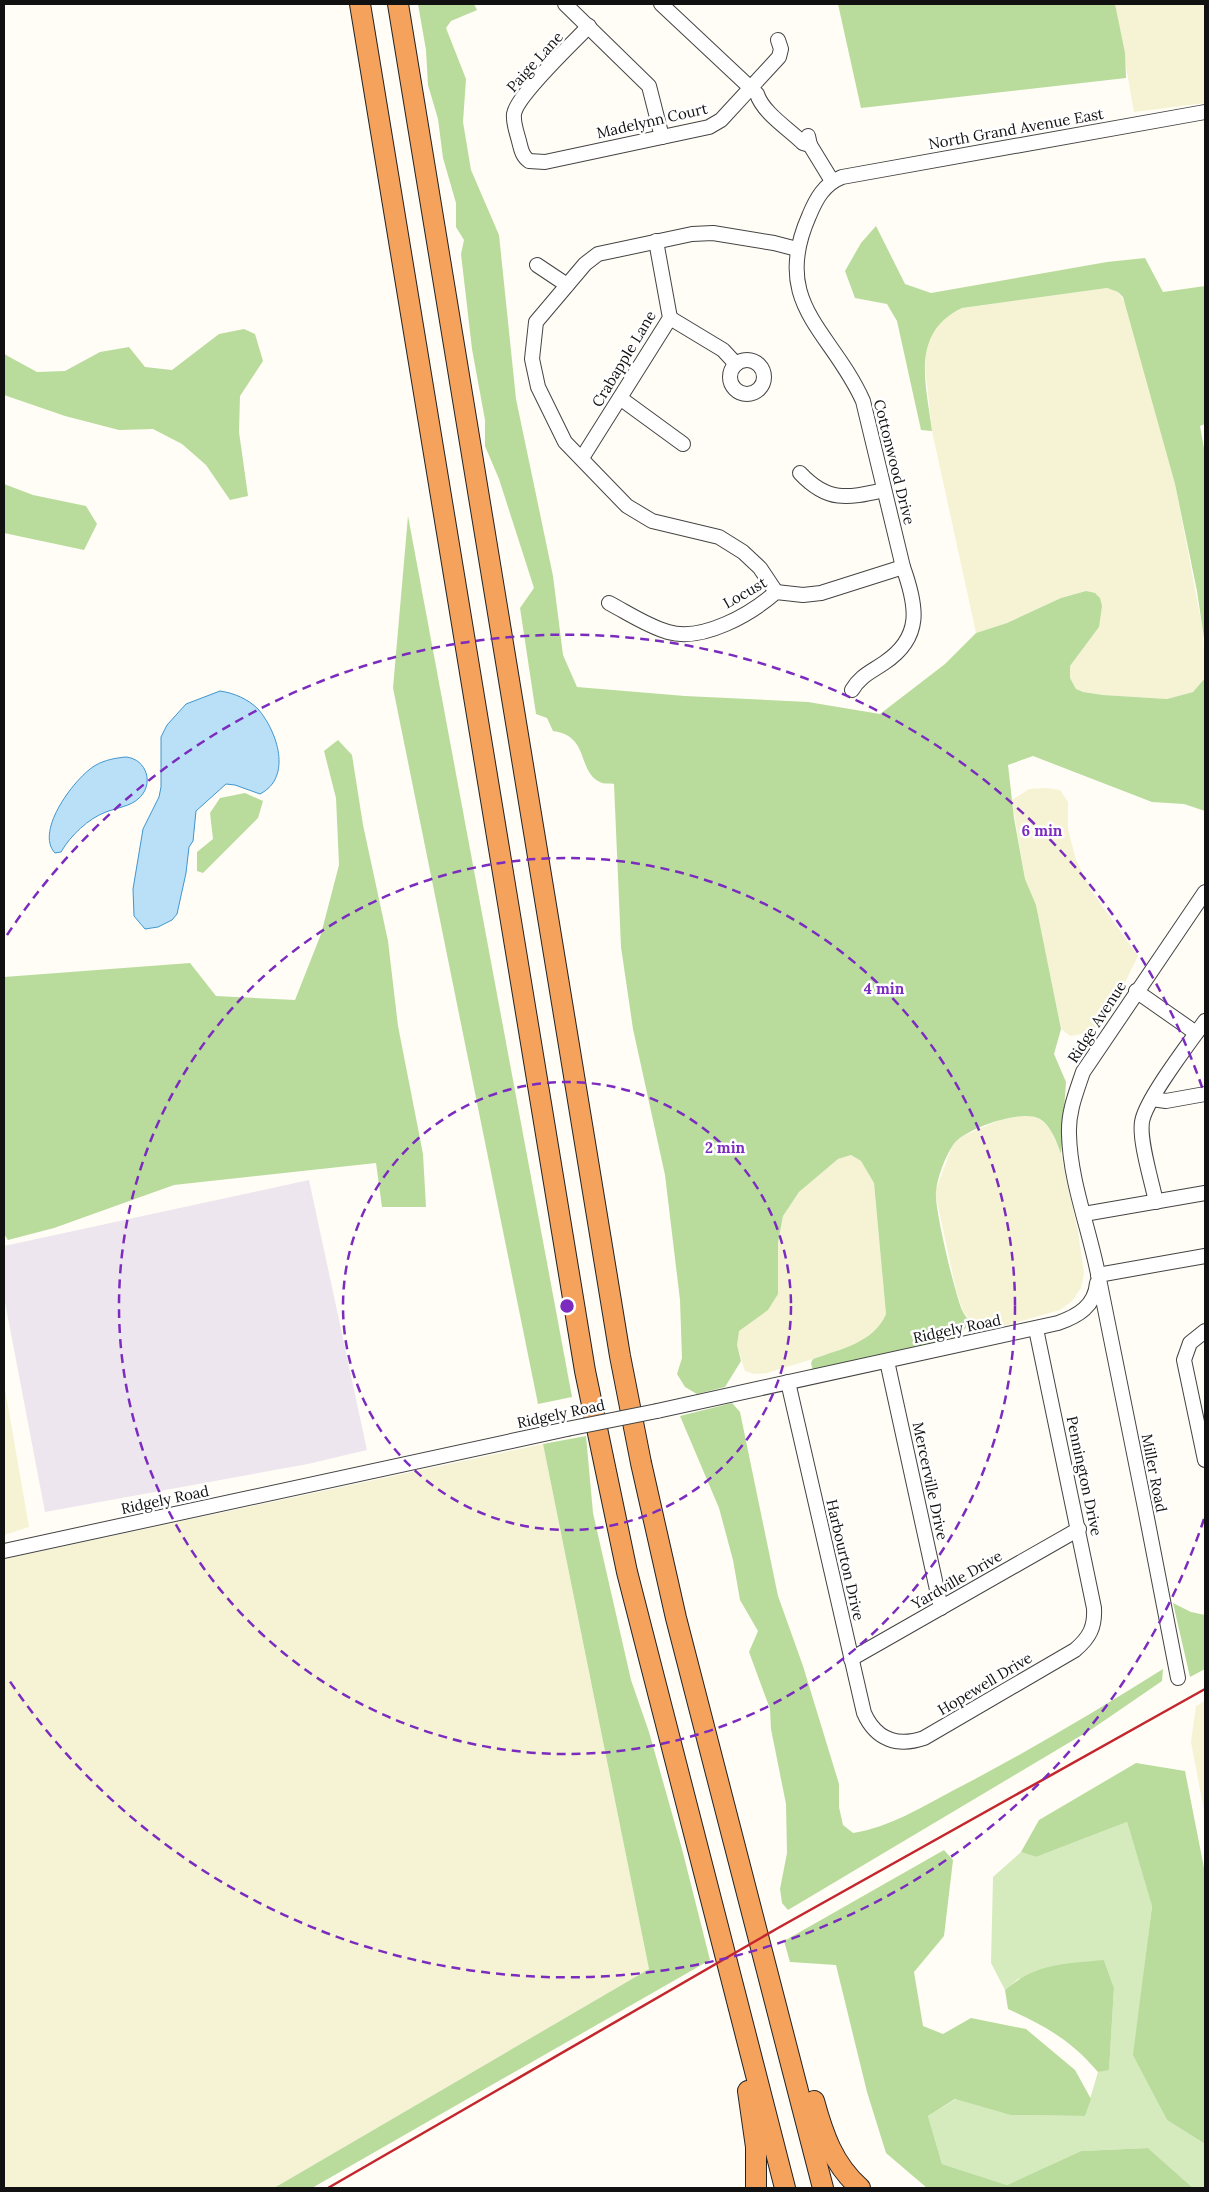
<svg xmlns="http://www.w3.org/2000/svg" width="1209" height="2192" font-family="Lora,serif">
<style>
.industrial{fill:#eee6ef}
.farmland{fill:#f6f3d4}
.green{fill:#d5ebbd}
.forest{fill:#b9dc9c}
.water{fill:#b9e0f7;stroke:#3f96cf}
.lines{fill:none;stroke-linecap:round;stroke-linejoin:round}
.minor-casing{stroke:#444;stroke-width:16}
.highway-casing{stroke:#222;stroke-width:22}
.minor{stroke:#fff;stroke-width:14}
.highway{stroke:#f5a25d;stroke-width:20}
.rail{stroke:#c4262e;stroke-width:2.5}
.minor-bridge-casing{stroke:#444;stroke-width:16;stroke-linecap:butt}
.minor-bridge{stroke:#fff;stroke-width:14}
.ring{fill:none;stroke:#7b2cbf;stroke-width:2.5;stroke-dasharray:9 6}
.labels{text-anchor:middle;stroke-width:5;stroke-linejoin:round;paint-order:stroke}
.street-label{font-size:15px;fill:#111;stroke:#fff}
.centre{fill:#7b2cbf;stroke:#fff;stroke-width:2.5}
.ring-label{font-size:15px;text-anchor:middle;font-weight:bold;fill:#7b2cbf;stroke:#fff;stroke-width:5;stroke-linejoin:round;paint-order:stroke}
</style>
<rect width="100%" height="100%" fill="#fffdf5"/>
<!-- industrial -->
<polygon class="industrial" points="309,1180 367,1450 308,1464 45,1512 4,1297 4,1246"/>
<!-- farmland -->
<g class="farmland">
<polygon points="1115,4 1205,4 1205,103 1134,112"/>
<polygon points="1107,288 1118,292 1127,306 1175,484 1203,631 1205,678 1193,692 1167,699 1103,695 1083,692 1076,689 1070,678 1070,666 1099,627 1086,591 1061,598 1007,623 976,633 932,431 925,367 927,344 933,330 943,319 962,308"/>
<polygon points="1047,788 1060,790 1068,802 1068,829 1076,860 1091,890 1138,956 1108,1017 1088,1033 1070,1036 1061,1029 1036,905 1025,879 1012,800 1029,789"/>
<polygon points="1027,1115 1038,1118 1050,1128 1061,1154 1078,1232 1084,1273 1081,1288 1072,1301 1060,1310 997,1328 982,1329 971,1323 963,1311 956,1290 935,1192 953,1144 963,1136 1002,1119"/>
<polygon points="851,1155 861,1161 874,1183 886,1314 880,1327 859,1343 813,1359 767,1373 754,1374 745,1371 737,1345 738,1331 778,1294 778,1243 783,1216 799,1192 838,1159"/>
<polygon points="4,1383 29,1527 4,1535"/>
<polygon points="543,1444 649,1969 274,2188 4,2188 4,1559"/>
<polygon points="1205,1701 1205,1816 1191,1742 1196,1706"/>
</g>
<!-- green -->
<polygon class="green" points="1127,1822 1152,1905 1134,2055 1167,2120 1205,2144 1205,2188 1193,2188 1148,2148 1081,2151 1007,2185 942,2164 928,2116 956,2099 1010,2115 1085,2116 1098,2072 1109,2069 1114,1988 1104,1960 1018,1979 1005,1990 991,1963 993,1877 1021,1852 1036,1857"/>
<!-- forest -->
<g class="forest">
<path d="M 418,4 L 474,4 L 477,10 L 451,21 L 446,28 L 466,79 L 463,122 L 471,170 L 499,235 L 516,399 L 553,576 L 563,655 L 577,687 L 685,696 L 808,702 L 880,714 L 945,664 L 976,633 L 1007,623 L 1061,598 L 1086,591 L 1095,593 L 1100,598 L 1102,606 L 1099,627 L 1070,666 L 1070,678 L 1076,689 L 1083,692 L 1103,695 L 1167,699 L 1193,692 L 1205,678 L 1205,811 L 1184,804 L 1152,802 L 1033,756 L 1008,765 L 1014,818 L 1025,879 L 1036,905 L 1061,1029 L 1054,1054 L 1066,1082 L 1061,1154 C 1056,1141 1052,1127 1040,1119 C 1023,1108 963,1129 953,1145 C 945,1157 937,1178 936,1192 C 934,1207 955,1294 962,1310 C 964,1315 968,1319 971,1323 L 952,1341 L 813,1371 L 811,1363 L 813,1359 C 840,1349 874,1343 886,1314 L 874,1183 L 861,1161 L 851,1155 L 838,1159 L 799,1192 L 783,1216 L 778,1243 L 778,1294 L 768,1310 L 739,1331 L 737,1345 L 741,1361 L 725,1387 L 697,1394 L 685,1387 L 677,1374 L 682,1358 L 680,1300 L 665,1175 L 633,1029 L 621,947 L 614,784 C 611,783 606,784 602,783 C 576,773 591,736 553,731 L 547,718 L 536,714 L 520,608 L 534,588 L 499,479 L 485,446 L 485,420 L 472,349 L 461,254 L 464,240 L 456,227 L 456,203 L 443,158 L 438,119 L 428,85 L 426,50 Z"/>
<polygon points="838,4 1115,4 1125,53 1126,78 861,108"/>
<path d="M 876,226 L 905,284 L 931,293 L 1107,262 L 1145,258 L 1163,292 L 1205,286 L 1205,424 L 1200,426 L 1205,454 L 1205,645 L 1197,591 L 1175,484 L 1123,297 L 1118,292 L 1107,288 L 962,308 C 910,333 926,383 932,431 L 921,430 L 897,321 L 887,304 L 855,298 L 845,271 L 861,243 Z"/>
<polygon points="244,329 255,334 263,361 240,396 239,432 248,496 230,500 206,465 182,444 153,429 119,430 65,416 4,395 4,354 37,372 65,371 100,352 129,347 145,367 172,370 219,334"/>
<polygon points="4,484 33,495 86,506 97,524 84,550 4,533"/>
<polygon points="408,516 572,1397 538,1404 393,688"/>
<polygon points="338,740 352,755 363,825 388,941 398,1026 423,1154 426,1207 382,1207 376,1163 174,1185 54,1228 8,1240 4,1234 4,977 190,963 216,996 295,1000 321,934 339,865 336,798 324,751"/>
<polygon points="245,793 263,801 258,818 203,873 197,871 197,852 213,839 210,813 220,798"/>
<path d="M 732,1403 L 740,1412 L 778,1596 L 803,1666 L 839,1784 L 839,1807 L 843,1825 L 853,1833 C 890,1827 922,1807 954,1790 C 1026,1753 1094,1712 1163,1669 L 1162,1681 L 1092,1729 L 788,1910 L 782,1903 L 780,1889 L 787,1853 L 786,1804 L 771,1729 L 770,1709 L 749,1652 L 758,1631 L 740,1600 L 733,1560 L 719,1508 L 680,1416 Z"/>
<polygon points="586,1436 593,1513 631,1680 649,1732 682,1849 710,1960 312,2188 274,2188 649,1969 543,1444"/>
<polygon points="1173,1603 1191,1612 1205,1615 1205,1669 1190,1677"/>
<polygon points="1136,1763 1185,1771 1205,1873 1205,2144 1167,2120 1133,2055 1152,1906 1127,1822 1036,1857 1021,1852 1039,1820"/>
<polygon points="944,1850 953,1860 944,1936 914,1972 923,2026 943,2034 971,2018 1026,2029 1075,2070 1091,2099 1085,2116 1010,2115 955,2099 928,2116 942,2164 1007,2185 1081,2151 1148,2148 1193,2188 927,2188 886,2153 867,2092 836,1965 790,1962 784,1941"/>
<path d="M 1104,1960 L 1114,1988 L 1109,2070 L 1098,2072 C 1071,2040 1045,2026 1008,2009 L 1005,1990 C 1036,1963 1064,1964 1104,1960 Z"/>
</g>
<!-- water -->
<g class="water">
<path d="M 220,691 C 234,693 248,699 258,709 C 277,731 293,777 260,794 L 235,785 L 226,784 L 196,811 L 193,841 L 189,847 L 186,873 L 177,914 L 172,920 L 158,927 L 145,929 L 134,916 L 133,889 L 143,829 L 159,797 L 161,787 L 161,737 L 167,725 L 186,704 Z"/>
<path d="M 126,757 C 147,759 155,785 138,799 C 131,806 116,808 106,812 C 89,818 70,836 61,852 L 55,853 C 34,831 76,776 96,765 C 105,760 115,758 126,757 Z"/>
</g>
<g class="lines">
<defs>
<g id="minor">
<polyline points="565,4 649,86 662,137"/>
<path d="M 661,4 L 757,94 C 763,113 789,129 803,143 L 810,145"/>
<path d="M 589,26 C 573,43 517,95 514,114 C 513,123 517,133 519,141 C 521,149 522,156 529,161 L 545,162 L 709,127 L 721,120 L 779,57 L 781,49 L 778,40"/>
<polyline points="808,136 810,145 832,181"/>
<polyline points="537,265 567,285"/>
<polyline points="670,318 723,350 736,364"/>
<circle cx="747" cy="377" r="17"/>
<polyline points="620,398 683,444"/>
<polyline points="582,458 670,318 656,241"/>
<path d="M 800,473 C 828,503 848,498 884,490"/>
<polyline points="776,592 760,568 743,552 719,537 652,521 627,506 565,442 538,387 532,359 536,322 585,264 598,254 692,234 713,233 774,243 797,249"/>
<path d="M 609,603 C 628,613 647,626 668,632 C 703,642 751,614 776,592 L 803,595 L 821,593 L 903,567"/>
<path d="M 852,690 C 860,676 871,672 884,663 C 923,637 917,606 903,567 L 863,401 C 832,331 770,304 809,216 C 816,199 824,184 842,177 L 1205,112"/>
<polyline points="1136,991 1196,1033"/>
<polyline points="1152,1099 1166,1101 1205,1094"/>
<path d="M 1156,1202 C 1152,1182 1139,1141 1142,1122 C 1145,1100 1191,1041 1205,1021"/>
<polyline points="1084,1214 1205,1193"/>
<polyline points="1098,1275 1205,1256"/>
<polyline points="1205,1331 1190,1343 1184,1360 1205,1460"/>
<polyline points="887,1361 941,1608"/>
<path d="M 788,1382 L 864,1713 C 876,1740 898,1747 924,1738 L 1075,1650 C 1090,1637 1095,1627 1094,1608 L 1036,1329"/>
<path d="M 657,1411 L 1058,1323 C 1078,1316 1095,1306 1097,1283"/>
<polyline points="4,1551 567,1429"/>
<polyline points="851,1659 1079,1529"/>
<path d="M 1178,1678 C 1152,1543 1126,1409 1098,1274 C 1089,1228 1070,1181 1069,1134 C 1068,1112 1076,1093 1083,1072 L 1205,892"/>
</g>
<g id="highway">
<polyline points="360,4 585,1371 627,1572 785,2188"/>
<polyline points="398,4 620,1356 641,1463 676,1618 823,2188"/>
<polyline points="748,2091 756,2147 756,2188"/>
<path d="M 814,2101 C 823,2134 833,2164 860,2188"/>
</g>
</defs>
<!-- minor casing -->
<use href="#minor" class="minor-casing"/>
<!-- highway casing -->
<use href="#highway" class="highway-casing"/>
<!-- minor -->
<use href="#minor" class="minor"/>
<!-- highway -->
<use href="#highway" class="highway"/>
<!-- rail -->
<polyline class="rail" points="328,2188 778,1928 1205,1689"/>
<defs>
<polyline id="minor-bridge" points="567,1429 657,1411"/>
</defs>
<!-- minor-bridge casing -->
<use href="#minor-bridge" class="minor-bridge-casing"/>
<!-- minor-bridge -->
<use href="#minor-bridge" class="minor-bridge"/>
</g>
<!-- distance rings -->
<g class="ring">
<circle cx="567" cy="1306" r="224"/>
<circle cx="567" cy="1306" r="448"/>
<path d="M1204 1519A672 672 0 0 1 7 1677M7 935A672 672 0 0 1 1204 1093"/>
</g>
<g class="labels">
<!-- street labels -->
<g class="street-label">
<text transform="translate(535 62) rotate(-48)" y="5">Paige Lane</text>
<text transform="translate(652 121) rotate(-13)" y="5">Madelynn Court</text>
<text transform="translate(1016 129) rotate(-10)" y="5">North Grand Avenue East</text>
<text transform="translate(624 359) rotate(-59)" y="5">Crabapple Lane</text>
<text transform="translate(894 462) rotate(76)" y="5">Cottonwood Drive</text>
<text transform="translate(745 593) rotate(-30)" y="5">Locust</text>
<text transform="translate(1097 1022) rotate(-57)" y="5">Ridge Avenue</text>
<text transform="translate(957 1329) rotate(-12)" y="5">Ridgely Road</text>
<text transform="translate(561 1414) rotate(-12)" y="5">Ridgely Road</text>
<text transform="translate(1154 1473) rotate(79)" y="5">Miller Road</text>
<text transform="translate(1084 1476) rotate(78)" y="5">Pennington Drive</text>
<text transform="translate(930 1481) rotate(78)" y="5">Mercerville Drive</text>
<text transform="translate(165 1500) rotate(-12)" y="5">Ridgely Road</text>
<text transform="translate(845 1560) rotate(77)" y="5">Harbourton Drive</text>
<text transform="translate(957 1580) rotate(-30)" y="5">Yardville Drive</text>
<text transform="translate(985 1684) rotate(-31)" y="5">Hopewell Drive</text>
</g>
</g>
<circle cx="567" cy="1306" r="8" class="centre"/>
<g class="ring-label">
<text x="1042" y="836">6 min</text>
<text x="884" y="994">4 min</text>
<text x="725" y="1153">2 min</text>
</g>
<!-- border -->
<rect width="1209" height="2192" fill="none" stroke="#111111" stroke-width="10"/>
</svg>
